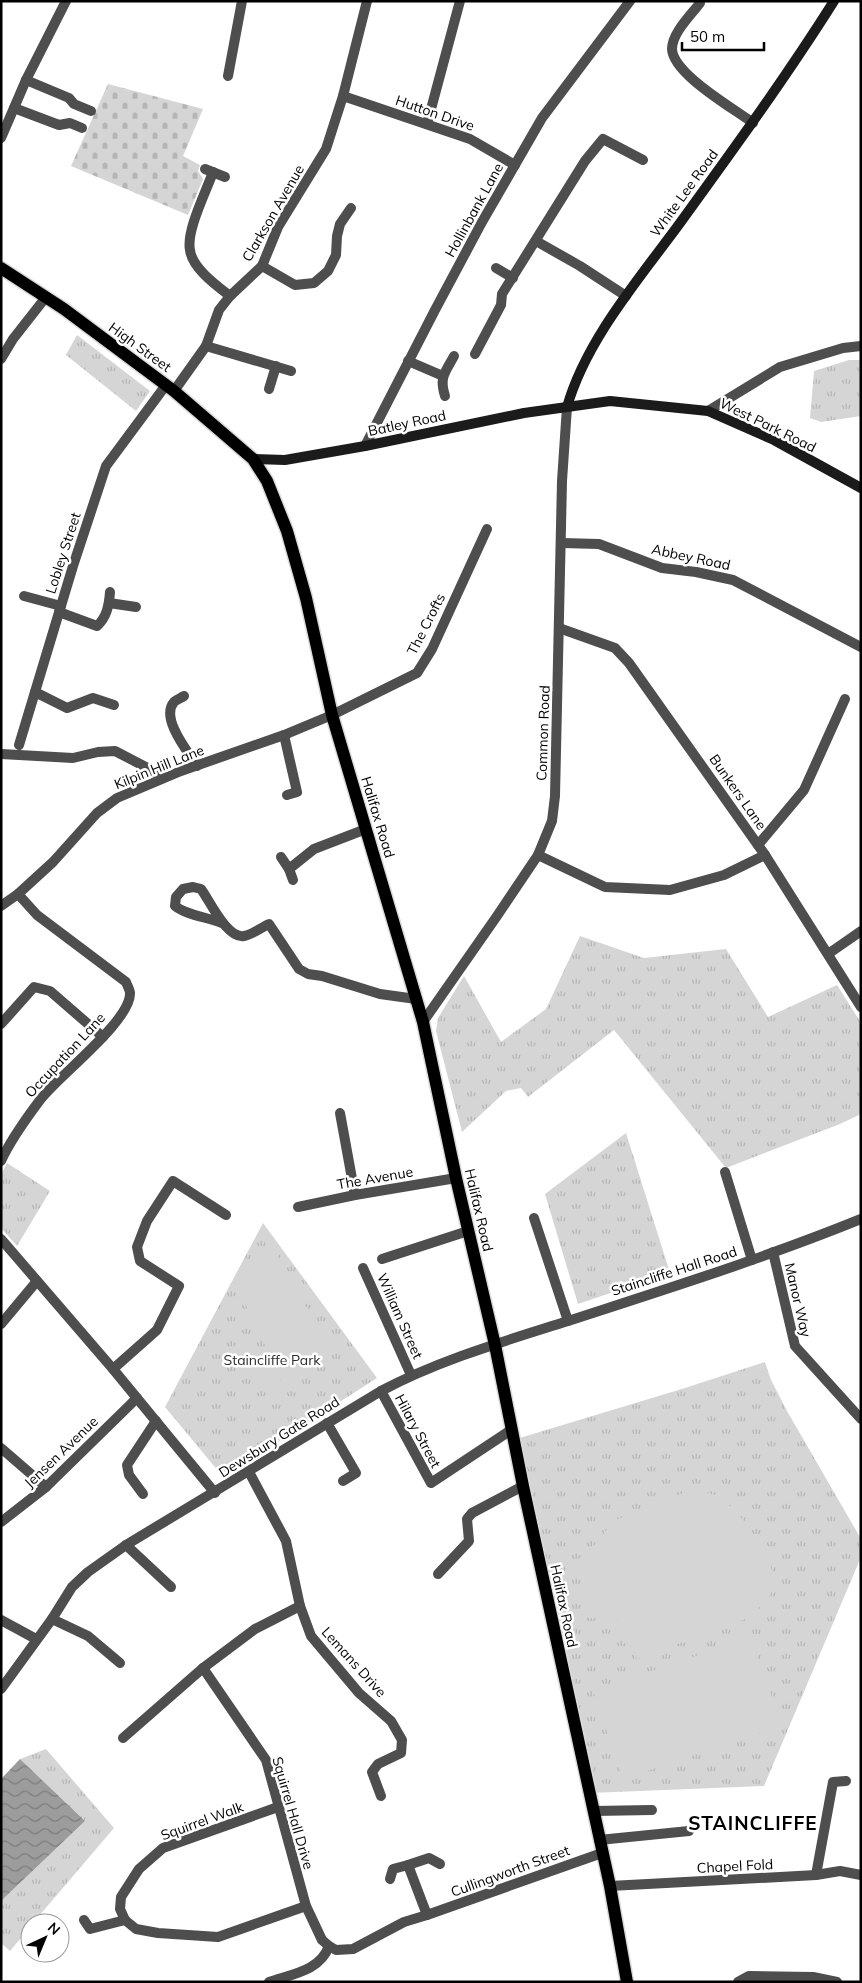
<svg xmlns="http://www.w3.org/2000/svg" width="862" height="1983" font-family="Mulish,sans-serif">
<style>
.grass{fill:url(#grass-tufts)}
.cemetery{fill:url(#cemetery-stones)}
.garden{fill:#d5d5d5}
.water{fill:url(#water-waves)}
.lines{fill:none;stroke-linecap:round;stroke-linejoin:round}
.primary-casing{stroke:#dbdbdb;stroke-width:15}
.minor{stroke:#4e4e4e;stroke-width:10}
.tertiary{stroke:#4e4e4e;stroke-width:10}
.secondary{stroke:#1b1b1b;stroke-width:10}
.primary{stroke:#000;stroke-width:12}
.labels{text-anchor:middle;stroke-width:5;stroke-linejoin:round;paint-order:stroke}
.street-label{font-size:14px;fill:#000;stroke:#fff}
.park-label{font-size:14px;fill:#2c2c2c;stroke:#fff}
.district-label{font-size:19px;font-weight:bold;letter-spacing:1px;fill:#000;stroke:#fff}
</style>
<defs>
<pattern id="grass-tufts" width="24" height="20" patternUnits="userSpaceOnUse" patternTransform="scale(1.25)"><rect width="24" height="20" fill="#d5d5d5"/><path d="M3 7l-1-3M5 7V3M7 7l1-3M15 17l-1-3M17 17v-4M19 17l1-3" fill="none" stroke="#b5b5b5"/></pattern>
<pattern id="cemetery-stones" width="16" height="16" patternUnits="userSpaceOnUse" patternTransform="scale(1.25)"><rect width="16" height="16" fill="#d5d5d5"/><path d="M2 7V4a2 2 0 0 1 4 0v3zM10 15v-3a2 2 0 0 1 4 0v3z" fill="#b5b5b5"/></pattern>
<pattern id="water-waves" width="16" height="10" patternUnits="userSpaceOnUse" patternTransform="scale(1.25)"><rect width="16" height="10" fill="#9c9c9c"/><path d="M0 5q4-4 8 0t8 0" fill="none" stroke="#7d7d7d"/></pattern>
</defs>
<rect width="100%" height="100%" fill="#fff"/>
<!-- grass -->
<g class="grass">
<polygon points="77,335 150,391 136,411 66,355"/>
<polygon points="849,360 861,360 861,416 821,422 810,418 814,371"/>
<polygon points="580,936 644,958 726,949 768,1017 837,985 861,1023 861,1114 840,1124 726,1168 614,1030 528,1097 521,1088 506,1091 462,1132 436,1031 438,1018 464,976 501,1042 546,1009"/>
<polygon points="626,1133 670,1273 578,1304 545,1194"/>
<polygon points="7,1163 50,1191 17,1246 1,1228 1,1175"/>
<polygon points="263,1223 377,1378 229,1473 219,1472 165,1407"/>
<polygon points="765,1362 771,1380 787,1411 861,1539 861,1557 764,1786 590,1793 513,1440 685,1388"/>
<polygon points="46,1749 114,1828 33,1923 30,1923 30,1927 10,1951 1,1943 1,1901 85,1821 20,1759"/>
</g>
<!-- cemetery -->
<polygon class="cemetery" points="108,84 203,109 183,156 200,165 198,171 203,179 188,215 71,166"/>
<!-- garden -->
<g class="garden">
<polygon points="275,1252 304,1294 262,1327 230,1284"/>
<polygon points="301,1300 335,1344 291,1379 257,1335"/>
<polygon points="263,1358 283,1384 271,1394 250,1369"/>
<polygon points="691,1490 720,1496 746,1523 771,1567 776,1586 764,1603 748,1618 637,1659 632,1647 626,1648 618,1620 589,1618 576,1561 602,1538 611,1522"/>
<polygon points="751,1637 782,1726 623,1779 593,1691"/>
</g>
<!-- water -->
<polygon class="water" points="20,1759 85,1821 1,1901 1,1779"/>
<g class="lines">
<defs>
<polyline id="primary" points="1,268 64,309 174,391 253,459 267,481 287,531 306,598 332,715 423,1022 456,1178 495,1345 523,1486 610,1886 627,1982"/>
</defs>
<!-- primary casing -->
<use href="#primary" class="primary-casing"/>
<!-- minor -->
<g class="minor">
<path d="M 700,3 C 691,15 672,33 672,49 C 673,74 733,108 753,123"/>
<polyline points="228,76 242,1"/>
<polyline points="26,80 69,98 74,104 91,111"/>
<polyline points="343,96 470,139 515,165"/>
<polyline points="14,108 59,125 70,123 82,128"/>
<polyline points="427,124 460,1"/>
<polyline points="1,138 26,80 66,1"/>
<polyline points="205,169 225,177"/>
<path d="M 213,172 C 206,192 186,231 190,250 C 192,268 217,286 230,296"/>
<polyline points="536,241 580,266 626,296"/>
<polyline points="262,266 295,285 314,283 328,271 336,255 337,236 340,224 351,208"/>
<polyline points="496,268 513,278"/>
<polyline points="206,346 291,371"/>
<polyline points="475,354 501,305 502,294 585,161 603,139 643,160"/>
<polyline points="1,359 13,339 46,297"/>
<polyline points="408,361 443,376"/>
<polyline points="269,389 276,366"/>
<polyline points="174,391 206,346 219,310 230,296 262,266 278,227 326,149 343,96 367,1"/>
<path d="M 445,396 C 439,377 445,373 454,356"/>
<polyline points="708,411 780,367 843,348 861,346"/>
<polyline points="365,446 435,310 482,222 542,118 630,1"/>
<polyline points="562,543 599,544 662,568 696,572 733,580 861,647"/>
<polyline points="24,596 61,606"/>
<polyline points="109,603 136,607"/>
<path d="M 59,612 L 97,626 C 107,617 109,605 110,592"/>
<polyline points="559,628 615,648 629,663 765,855 861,1007"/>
<polyline points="35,692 67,708 93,698 114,705"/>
<path d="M 184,696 C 181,698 176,700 174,702 C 160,718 188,752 197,766"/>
<polyline points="284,735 297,792 287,795"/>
<polyline points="19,745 73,566 106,466 166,385"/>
<polyline points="1,754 73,758 98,752 115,751 165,777"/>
<polyline points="758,845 804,790 845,699"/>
<polyline points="538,855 605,887 670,890 724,875 765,855"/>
<polyline points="281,857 289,869 293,880"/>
<polyline points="289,869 314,849 366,829"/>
<polyline points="1,906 18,894 53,862 97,813 117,798 181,771 284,735 332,715 417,673 432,649 487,529"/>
<path d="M 222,923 C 207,917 186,915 175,906 L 176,897 L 183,889 L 193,887 L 201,889 C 210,901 227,939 244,936 C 252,935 262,927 269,924 L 299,969 L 308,974 L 322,976 L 380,994 L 416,999"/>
<polyline points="828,954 861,931"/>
<polyline points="1,1024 34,987 50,991 103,1037"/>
<polyline points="340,1113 355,1195"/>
<path d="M 1,1161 C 9,1143 28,1116 40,1100 C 58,1076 131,1021 130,993 C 130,990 127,985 126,982 L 37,915 L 18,894"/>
<polyline points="725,1172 752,1260"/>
<polyline points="298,1207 355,1195 456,1178"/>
<polyline points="534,1218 568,1321"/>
<polyline points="1,1239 113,1369 215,1493"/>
<polyline points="773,1252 795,1346 861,1419"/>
<polyline points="382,1259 468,1231"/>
<polyline points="363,1268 411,1375"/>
<polyline points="1,1324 37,1281"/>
<polyline points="113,1369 157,1330 179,1286 140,1261 137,1247 147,1221 173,1181 226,1215"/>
<polyline points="381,1391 431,1483 511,1430"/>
<polyline points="327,1423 356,1473 343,1481"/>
<polyline points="1,1448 46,1487"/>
<polyline points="249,1472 286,1541 300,1606 311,1636 359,1693 391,1721 402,1740 401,1753 378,1764 372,1772 381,1796"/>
<polyline points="143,1494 129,1475 127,1465 156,1421"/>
<polyline points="1,1522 46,1487 137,1398"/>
<polyline points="126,1545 171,1587"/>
<polyline points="438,1574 469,1541 467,1519 472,1513 523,1486"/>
<polyline points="52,1619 88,1636 120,1663"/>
<polyline points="1,1620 36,1639"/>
<polyline points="203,1668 266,1760 306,1906 322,1940 329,1946"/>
<polyline points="123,1738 203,1668 255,1629 300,1606"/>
<polyline points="278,1807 163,1848 139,1869 121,1897 120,1909 125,1920 136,1929 158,1933 218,1937 306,1906"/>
<polyline points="594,1811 652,1810"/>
<polyline points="599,1840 689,1831"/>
<polyline points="408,1865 429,1858 440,1864"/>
<polyline points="816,1875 833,1782 846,1781"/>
<polyline points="390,1879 393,1869 408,1865 427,1915"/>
<polyline points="610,1886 816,1875 840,1871 861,1875"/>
<polyline points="84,1920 90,1929 125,1920"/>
<polyline points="738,1982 749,1976 813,1977 837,1982"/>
</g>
<!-- tertiary -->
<g class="tertiary">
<polyline points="423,1022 497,916 538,855 552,821 555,796 562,481 567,407"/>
<path d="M 1,1689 L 52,1619 L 72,1587 L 88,1572 L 126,1545 L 381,1391 C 439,1360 505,1341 568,1321 C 666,1289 765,1258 861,1219"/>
<path d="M 269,1982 C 292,1974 320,1971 329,1946 L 336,1950 L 353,1949 L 404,1922 L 427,1915 L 602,1853"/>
</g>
<!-- secondary -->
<g class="secondary">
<path d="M 567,407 C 586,340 639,279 680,223 C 733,150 786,77 834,1"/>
<polyline points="253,459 285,460 365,446 524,413 610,401 708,411 774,440 861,488"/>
</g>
<!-- primary -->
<use href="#primary" class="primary"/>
</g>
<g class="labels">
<!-- street labels -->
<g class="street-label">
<text transform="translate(435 113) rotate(19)" y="5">Hutton Drive</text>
<text transform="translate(684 193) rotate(-54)" y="5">White Lee Road</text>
<text transform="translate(474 210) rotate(-61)" y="5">Hollinbank Lane</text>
<text transform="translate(273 213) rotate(-60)" y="5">Clarkson Avenue</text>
<text transform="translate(140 347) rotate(36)" y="5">High Street</text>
<text transform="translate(407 423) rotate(-12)" y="5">Batley Road</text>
<text transform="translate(768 425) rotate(26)" y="5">West Park Road</text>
<text transform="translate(63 553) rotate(-72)" y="5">Lobley Street</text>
<text transform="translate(691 557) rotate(12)" y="5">Abbey Road</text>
<text transform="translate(426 624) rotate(-63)" y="5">The Crofts</text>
<text transform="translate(543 733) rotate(-88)" y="5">Common Road</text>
<text transform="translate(159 767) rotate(-22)" y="5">Kilpin Hill Lane</text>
<text transform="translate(738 792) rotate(55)" y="5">Bunkers Lane</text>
<text transform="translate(378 817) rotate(73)" y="5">Halifax Road</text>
<text transform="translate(65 1055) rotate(-47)" y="5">Occupation Lane</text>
<text transform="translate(375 1178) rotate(-10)" y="5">The Avenue</text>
<text transform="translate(479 1210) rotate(77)" y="5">Halifax Road</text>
<text transform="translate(674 1271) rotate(-18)" y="5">Staincliffe Hall Road</text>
<text transform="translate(798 1300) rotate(77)" y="5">Manor Way</text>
<text transform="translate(400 1316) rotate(66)" y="5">William Street</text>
<text transform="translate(418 1431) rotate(62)" y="5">Hilary Street</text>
<text transform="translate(279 1437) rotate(-32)" y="5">Dewsbury Gate Road</text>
<text transform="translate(61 1452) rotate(-44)" y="5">Jensen Avenue</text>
<text transform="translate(564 1606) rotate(78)" y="5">Halifax Road</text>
<text transform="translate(354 1662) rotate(48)" y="5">Lemans Drive</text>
<text transform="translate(293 1813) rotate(74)" y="5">Squirrel Hall Drive</text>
<text transform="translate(202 1821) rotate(-20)" y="5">Squirrel Walk</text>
<text transform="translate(735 1866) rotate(-3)" y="5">Chapel Fold</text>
<text transform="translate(510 1871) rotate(-20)" y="5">Cullingworth Street</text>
</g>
<!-- park labels -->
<g class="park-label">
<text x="272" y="1365">Staincliffe Park</text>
</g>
<!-- district labels -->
<g class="district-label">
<text x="753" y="1830">STAINCLIFFE</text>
</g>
</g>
<!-- border -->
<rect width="862" height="1983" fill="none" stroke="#000000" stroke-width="5"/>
<!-- north arrow -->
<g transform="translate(45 1938) rotate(44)"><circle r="24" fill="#ffffff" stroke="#999999"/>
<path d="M0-4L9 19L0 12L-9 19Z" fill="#000000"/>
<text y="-8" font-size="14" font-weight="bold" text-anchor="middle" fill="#000000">N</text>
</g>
<!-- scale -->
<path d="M682 42v8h82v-8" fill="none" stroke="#000000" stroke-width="2.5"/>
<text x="690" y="42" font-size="15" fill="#000000" stroke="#ffffff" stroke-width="4" paint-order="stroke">50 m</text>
</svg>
